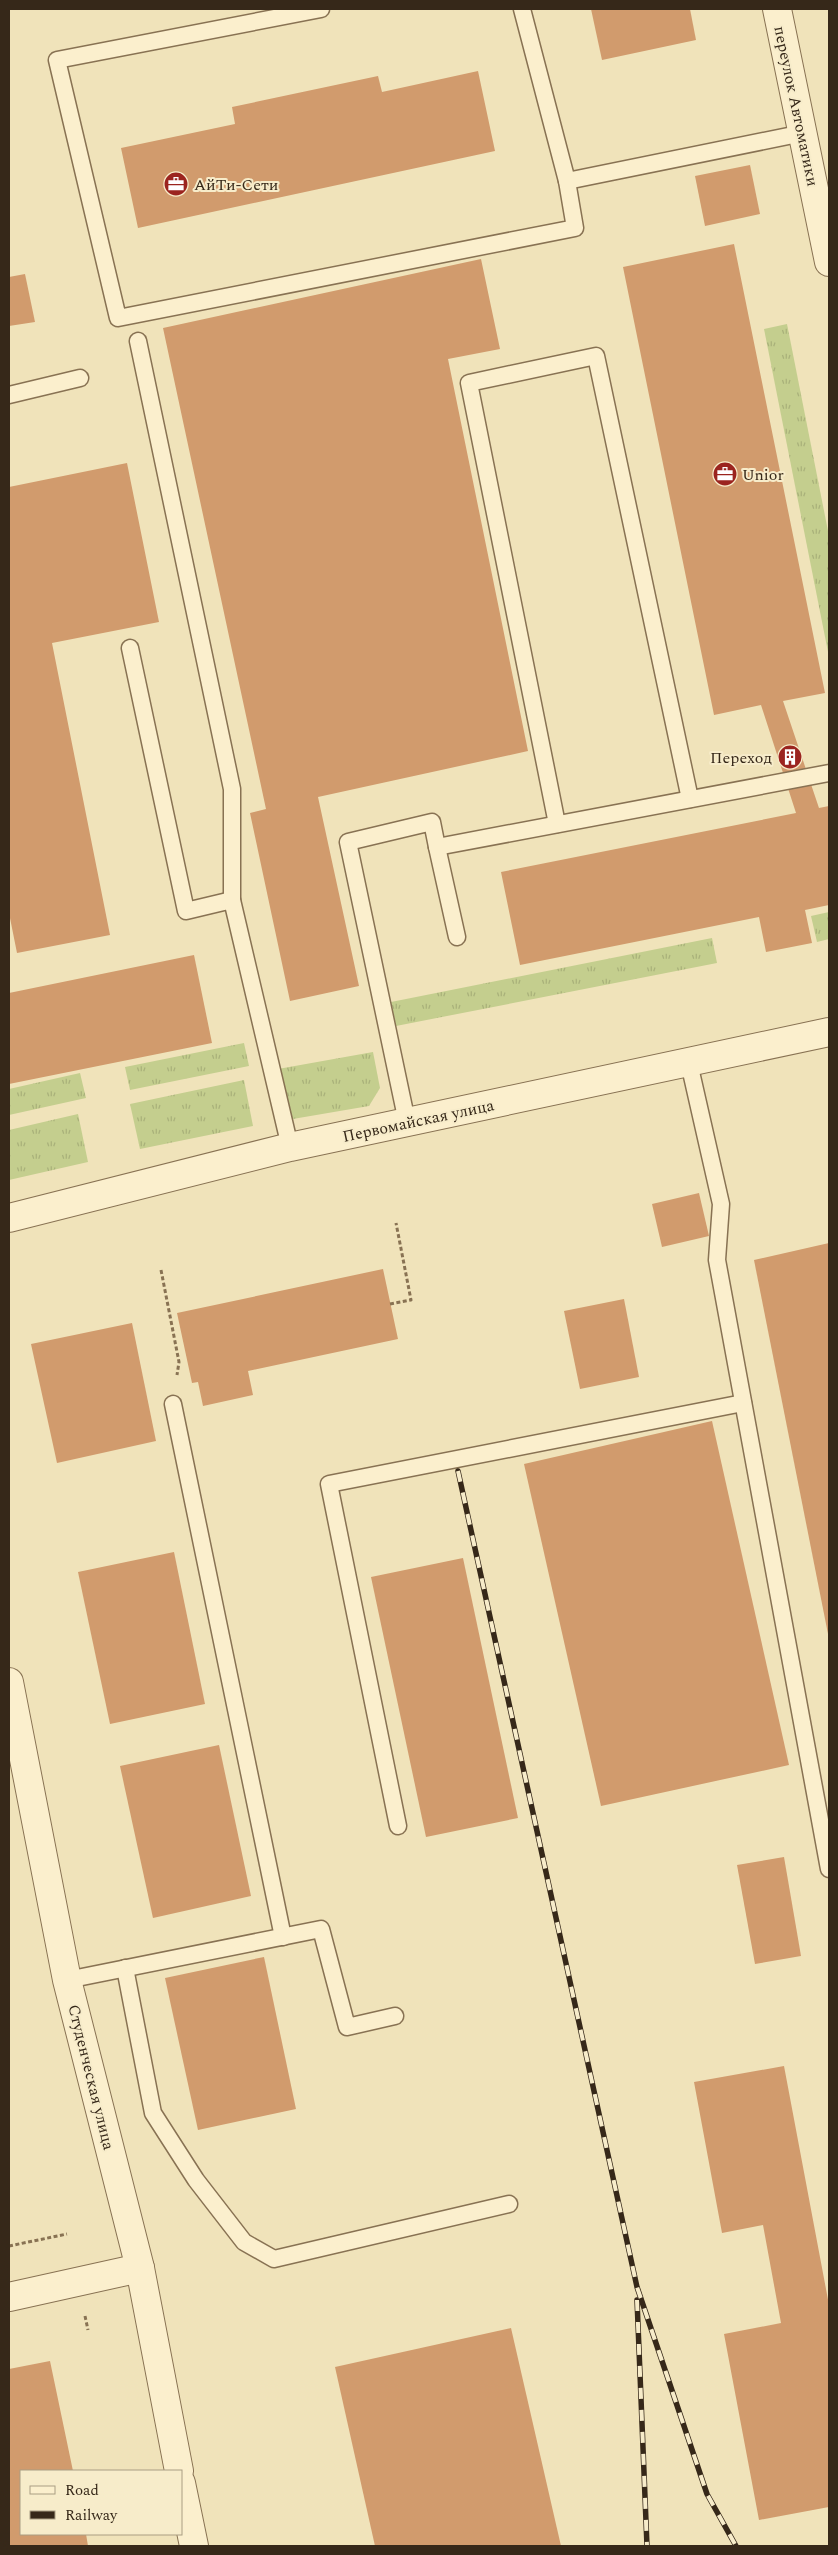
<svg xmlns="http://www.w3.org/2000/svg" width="838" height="2555" font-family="Spectral,serif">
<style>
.grass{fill:url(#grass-tufts)}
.building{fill:#d19b6d}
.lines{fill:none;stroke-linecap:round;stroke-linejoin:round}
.service-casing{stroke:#887253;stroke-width:19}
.minor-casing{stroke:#887253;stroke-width:30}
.path{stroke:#887253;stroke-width:3;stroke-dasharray:4 2.5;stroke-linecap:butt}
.service{stroke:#fbefcd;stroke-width:16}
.minor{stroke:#fbefcd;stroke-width:28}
.rail-casing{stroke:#362819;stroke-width:5.5}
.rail{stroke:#f7ecca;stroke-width:4;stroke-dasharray:11;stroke-linecap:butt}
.labels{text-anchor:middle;stroke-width:4;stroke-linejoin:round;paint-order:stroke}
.street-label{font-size:16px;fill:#362819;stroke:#f7ecca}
.poi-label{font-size:16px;fill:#362819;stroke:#f7ecca;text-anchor:start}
</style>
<defs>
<pattern id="grass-tufts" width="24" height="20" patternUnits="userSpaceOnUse" patternTransform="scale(1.25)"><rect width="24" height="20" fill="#c4ce8e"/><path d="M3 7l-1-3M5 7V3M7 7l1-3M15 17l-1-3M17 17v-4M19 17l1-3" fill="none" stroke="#a9b17a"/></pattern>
</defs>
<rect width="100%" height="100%" fill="#f0e3ba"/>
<!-- grass -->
<g class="grass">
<polygon points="787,324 829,536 829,657 764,329"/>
<polygon points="829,912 829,939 817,942 811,916"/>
<polygon points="712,938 717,963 396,1026 391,1002"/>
<polygon points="244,1043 249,1066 130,1090 125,1067"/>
<polygon points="373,1052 380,1088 369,1106 287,1120 278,1069"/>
<polygon points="80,1073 86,1098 9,1115 9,1089"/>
<polygon points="244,1080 253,1126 140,1149 130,1104"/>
<polygon points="78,1114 88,1162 9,1180 9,1130"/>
</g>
<!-- building -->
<g class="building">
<polygon points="591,9 690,9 696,40 602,60"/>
<polygon points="478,71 495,151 138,228 121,148 235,124 232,107 378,76 382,92"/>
<polygon points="750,165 760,214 705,226 695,176"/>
<polygon points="734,244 825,693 783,701 819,808 829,806 829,905 805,910 812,943 766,952 759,917 520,965 501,872 796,813 761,705 714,715 623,267"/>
<polygon points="481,259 500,349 448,359 528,751 318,797 359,986 290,1001 250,813 266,809 163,328"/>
<polygon points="25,274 35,322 9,326 9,277"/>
<polygon points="127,463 159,622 52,643 110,935 17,953 9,913 9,487"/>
<polygon points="194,955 212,1043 9,1084 9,993"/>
<polygon points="699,1193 709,1236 662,1247 652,1204"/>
<polygon points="829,1243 829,1634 828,1634 754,1260"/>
<polygon points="383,1269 398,1339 248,1371 253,1395 203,1406 198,1382 192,1383 177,1313"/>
<polygon points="624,1299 639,1377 580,1389 564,1311"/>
<polygon points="132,1323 156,1441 57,1463 31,1344"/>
<polygon points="712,1421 789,1765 601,1806 524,1464"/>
<polygon points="174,1552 205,1704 110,1724 78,1572"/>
<polygon points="463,1558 518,1818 426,1837 371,1577"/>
<polygon points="219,1745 251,1896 153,1918 120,1766"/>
<polygon points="784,1857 801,1956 755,1964 737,1865"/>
<polygon points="264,1957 296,2109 198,2130 165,1978"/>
<polygon points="784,2066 829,2305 829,2507 759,2520 724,2334 781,2323 763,2225 722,2233 694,2082"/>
<polygon points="511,2328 561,2546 375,2546 335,2367"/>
<polygon points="50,2361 73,2471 21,2471 21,2534 86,2534 88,2546 9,2546 9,2369"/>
</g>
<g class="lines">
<defs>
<g id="service">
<polyline points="321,9 57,60 118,318 575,228 567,181 803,133"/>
<polyline points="522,9 567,181"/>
<polyline points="138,341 232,789 232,900"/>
<polyline points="9,395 80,378"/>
<polyline points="130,648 186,911 232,900 290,1147"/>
<polyline points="557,824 469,383 596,356 690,799"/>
<polyline points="457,937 437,847 829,773"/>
<polyline points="689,1063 721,1204 717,1260 829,1869"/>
<polyline points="407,1122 348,842 432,822 437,847"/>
<polyline points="173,1404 283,1937"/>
<polyline points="398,1826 329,1484 743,1403"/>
<polyline points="125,1968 153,2113 196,2180 244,2242 274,2259 509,2204"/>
<polyline points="67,1980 321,1929 347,2027 395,2016"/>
</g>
<g id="minor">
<polyline points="777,9 829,262"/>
<polyline points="9,1218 290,1147 829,1032"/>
<polyline points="9,1682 67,1980 140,2268 179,2471"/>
<polyline points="9,2297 140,2268"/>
<polyline points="181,2483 194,2546"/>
</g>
</defs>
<!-- service casing -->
<use href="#service" class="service-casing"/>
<!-- minor casing -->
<use href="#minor" class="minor-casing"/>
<!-- path -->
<g class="path">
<polyline points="161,1270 179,1362 177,1375"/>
<polyline points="390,1304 411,1300 396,1223"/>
<polyline points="9,2246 67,2234"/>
<polyline points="85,2316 88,2330"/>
</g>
<!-- service -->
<use href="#service" class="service"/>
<!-- minor -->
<use href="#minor" class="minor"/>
<defs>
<g id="rail">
<polyline points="458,1471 637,2287 707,2494 736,2546"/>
<polyline points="637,2300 647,2546"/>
</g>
</defs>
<!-- rail casing -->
<use href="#rail" class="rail-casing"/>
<!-- rail -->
<use href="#rail" class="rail"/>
</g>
<!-- icons -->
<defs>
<symbol id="office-disc" viewBox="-11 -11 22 22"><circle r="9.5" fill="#9b241f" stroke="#f7ecca"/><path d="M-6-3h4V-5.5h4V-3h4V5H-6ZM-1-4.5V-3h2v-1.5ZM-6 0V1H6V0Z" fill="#fff"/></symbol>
<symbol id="building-disc" viewBox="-11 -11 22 22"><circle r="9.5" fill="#9b241f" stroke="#f7ecca"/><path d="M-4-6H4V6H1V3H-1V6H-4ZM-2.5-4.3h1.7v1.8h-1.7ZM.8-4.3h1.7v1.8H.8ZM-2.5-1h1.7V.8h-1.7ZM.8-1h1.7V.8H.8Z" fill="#fff"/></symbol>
</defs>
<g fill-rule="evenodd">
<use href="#office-disc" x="162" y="170" width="28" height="28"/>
<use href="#office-disc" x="711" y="460" width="28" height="28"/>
<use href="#building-disc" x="776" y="743" width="28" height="28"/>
</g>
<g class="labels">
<!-- street labels -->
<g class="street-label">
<text transform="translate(797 106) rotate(78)" y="6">переулок Автоматики</text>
<text transform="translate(418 1120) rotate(-12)" y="6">Первомайская улица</text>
<text transform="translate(92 2077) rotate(76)" y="6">Студенческая улица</text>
</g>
<!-- poi labels -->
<g class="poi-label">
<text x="194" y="190">АйТи-Сети</text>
<text x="742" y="480">Unior</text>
<text x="772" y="763" text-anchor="end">Переход</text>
</g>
</g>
<!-- border -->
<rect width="838" height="2555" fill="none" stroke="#362819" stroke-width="20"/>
<!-- legend -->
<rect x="20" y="2470" width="162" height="65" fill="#f7ecca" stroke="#aa9e83"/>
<rect x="30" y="2486" width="25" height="8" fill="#fbefcd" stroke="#aa9e83"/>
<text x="65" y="2495" font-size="15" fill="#362819">Road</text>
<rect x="30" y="2511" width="25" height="8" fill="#362819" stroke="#aa9e83"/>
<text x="65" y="2520" font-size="15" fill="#362819">Railway</text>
</svg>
